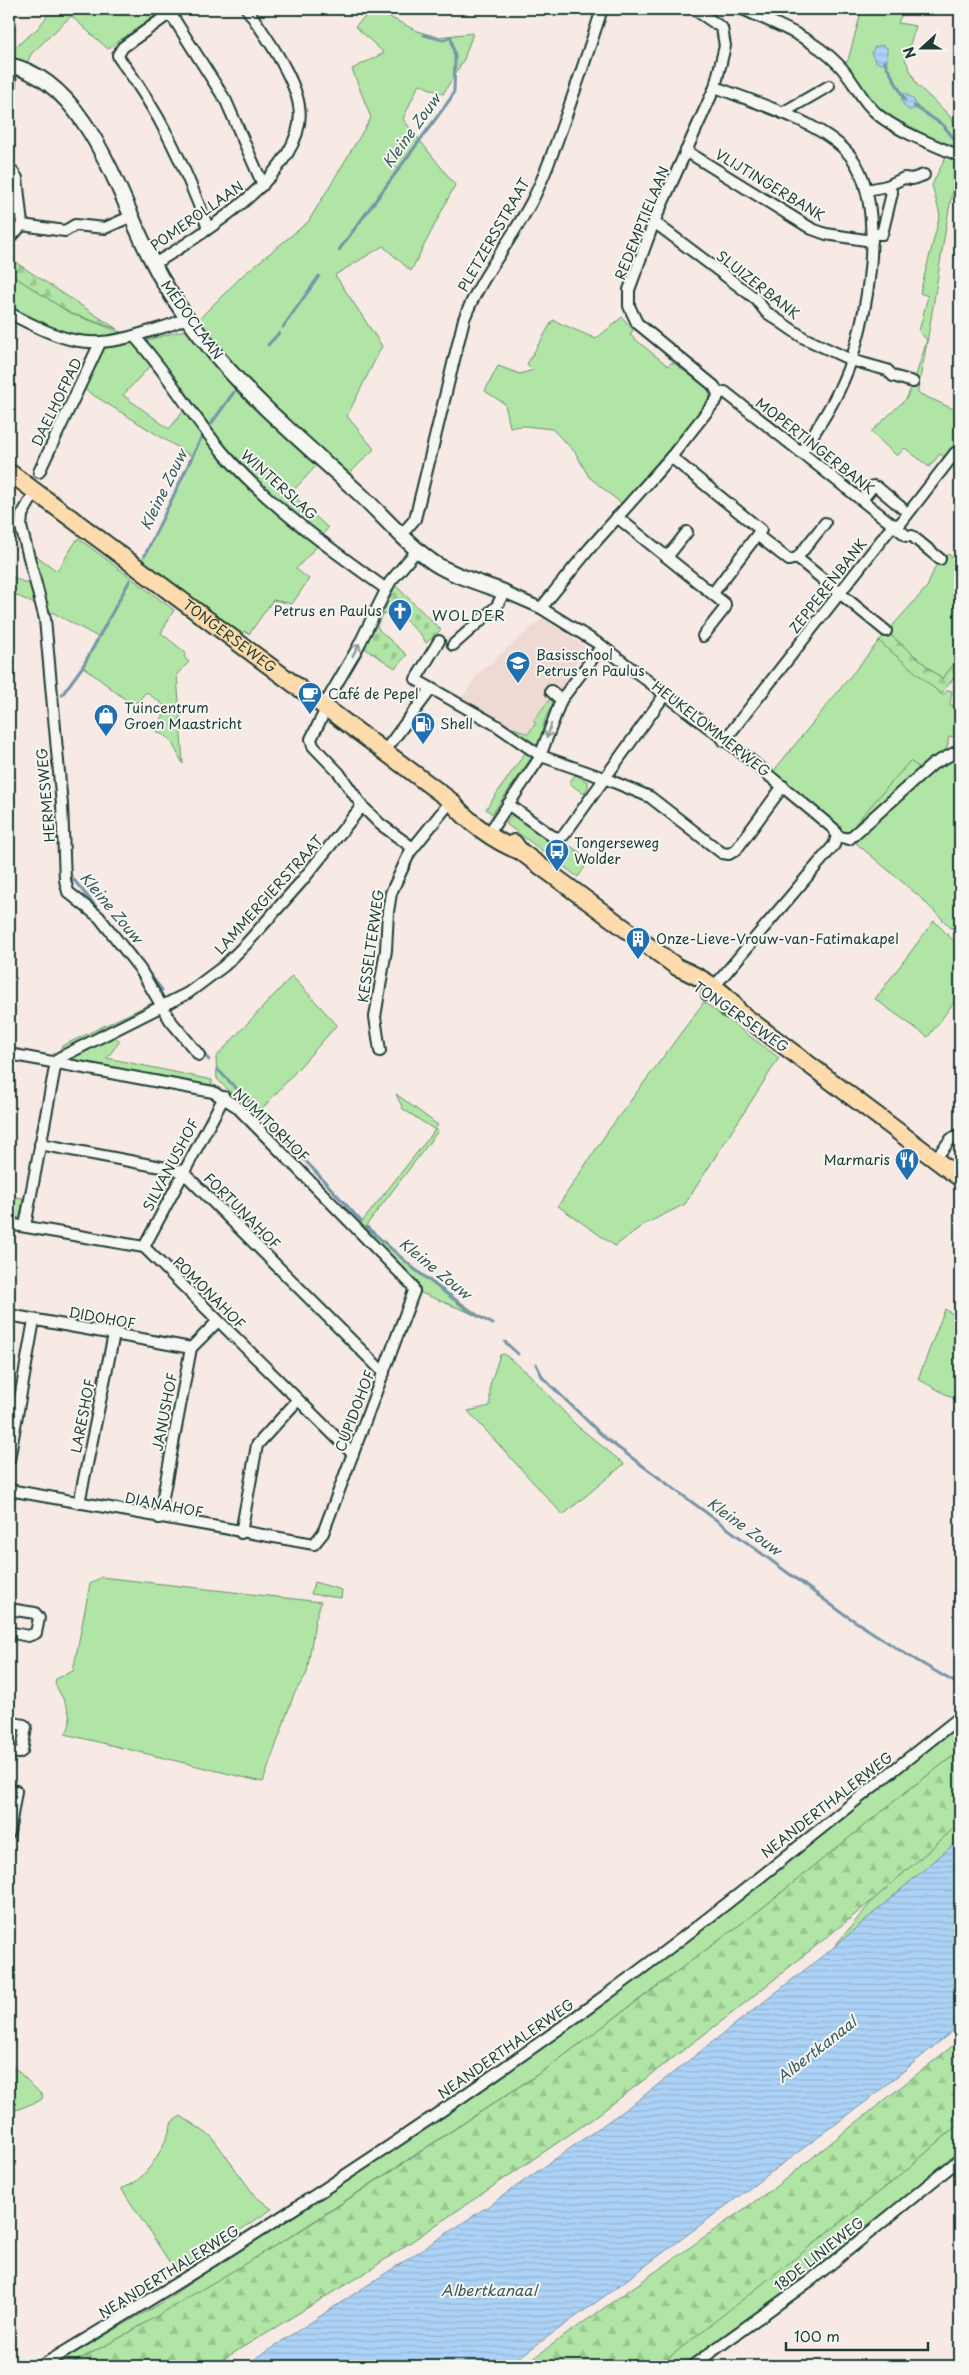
<svg xmlns="http://www.w3.org/2000/svg" width="969" height="2375" font-family="'Playpen Sans',sans-serif">
<style>
.built{fill:#efd9d3}
.green{fill:#b0e5a6;stroke:#68916d}
.forest{fill:url(#forest-firs);stroke:#68916d}
.cemetery{fill:url(#cemetery-stones);stroke:#68916d}
.water{fill:url(#water-rules);stroke:#7496a8}
.lines{fill:none;stroke-linecap:round;stroke-linejoin:round}
.stream{stroke:#7496a8;stroke-width:3}
.street-casing{stroke:#1f3d34;stroke-width:14}
.secondary-casing{stroke:#1f3d34;stroke-width:18}
.primary-casing{stroke:#1f3d34;stroke-width:20}
.street{stroke:#f6f6f2;stroke-width:10}
.secondary{stroke:#f6f6f2;stroke-width:14}
.primary{stroke:#fedbac;stroke-width:16}
.oneway{stroke:#8a9a93}
.labels{text-anchor:middle;stroke-width:4;stroke-linejoin:round;paint-order:stroke}
.street-label{font-size:14px;fill:#1f3d34;stroke:#f6f6f2}
.poi-label{font-size:14px;fill:#1f3d34;stroke:#f6f6f2;text-anchor:start}
.water-label{font-size:15px;font-style:italic;fill:#3b5b5b;stroke:#f6f6f2}
.neighbourhood-label{font-size:15px;letter-spacing:1px;fill:#1f3d34;stroke:#f6f6f2}
</style>
<defs>
<pattern id="forest-firs" width="22" height="20" patternUnits="userSpaceOnUse" patternTransform="scale(1.25)"><rect width="22" height="20" fill="#b0e5a6"/><path d="M5 1l3.5 6h-7zM16 11l3.5 6h-7z" fill="#97c590"/></pattern>
<pattern id="cemetery-stones" width="16" height="16" patternUnits="userSpaceOnUse" patternTransform="scale(1.25)"><rect width="16" height="16" fill="#b0e5a6"/><path d="M2 7V4a2 2 0 0 1 4 0v3zM10 15v-3a2 2 0 0 1 4 0v3z" fill="#97c590"/></pattern>
<pattern id="water-rules" width="6" height="5" patternUnits="userSpaceOnUse" patternTransform="scale(1.25)"><rect width="6" height="5" fill="#acd2f6"/><path d="M0 2.5h6" fill="none" stroke="#94b5d4"/></pattern>
</defs>
<rect width="100%" height="100%" fill="#f7e9e4"/>
<filter id="ink" filterUnits="userSpaceOnUse"><feTurbulence type="fractalNoise" baseFrequency=".02" numOctaves="2"/><feDisplacementMap in="SourceGraphic" scale="10" xChannelSelector="R" yChannelSelector="G"/><feConvolveMatrix kernelMatrix="1 2 1 2 8 2 1 2 1" color-interpolation-filters="sRGB"/></filter>
<g filter="url(#ink)">
<!-- built -->
<polygon class="built" points="543,618 587,648 573,667 576,670 556,698 552,695 532,721 536,724 528,733 522,729 520,731 514,727 511,730 460,701 478,674"/>
<!-- green -->
<g class="green">
<polygon points="53,9 85,9 93,13 109,15 133,9 164,9 108,49 71,16 31,54 27,63 11,59 14,48 37,29"/>
<path d="M 374,9 L 417,31 L 437,37 L 473,33 L 464,59 L 443,94 L 419,84 L 403,119 L 455,185 L 411,271 L 383,246 L 335,275 L 382,346 L 347,416 L 374,449 L 349,474 C 297,425 241,378 198,320 L 243,275 L 308,222 L 371,118 L 352,69 L 384,53 L 355,26 Z"/>
<polygon points="862,9 904,9 898,23 916,26 905,59 917,85 948,114 959,130 960,152 875,109 844,65 848,60"/>
<path d="M 947,154 L 959,159 C 942,236 934,314 918,389 L 918,393 L 960,412 L 960,450 L 946,458 L 940,454 L 929,467 L 905,448 L 897,456 L 871,432 L 906,399 L 914,382 L 927,340 L 919,331 L 928,296 L 920,293 L 940,215 L 932,185 Z"/>
<polygon points="9,273 70,313 126,334 97,340 62,334 9,309"/>
<polygon points="622,317 633,330 630,335 668,366 672,362 706,387 710,394 709,402 622,504 589,477 575,452 552,429 525,426 510,427 505,404 485,391 498,366 520,374 533,370 527,364 553,320 596,339"/>
<polygon points="185,330 236,387 317,465 291,493 328,528 320,538 240,468 144,341"/>
<polygon points="136,342 153,363 123,395 169,429 186,408 318,545 296,569 309,579 292,604 273,600 249,634 244,631 241,635 142,560 193,457 82,388 101,349"/>
<polygon points="78,538 174,610 161,633 186,653 184,657 189,662 177,674 183,764 170,739 153,729 169,709 146,692 134,706 82,666 98,637 48,610 30,551 57,571"/>
<polygon points="948,554 960,563 960,657 942,679 887,632 927,587 938,560 942,562"/>
<polygon points="9,576 36,587 37,605 9,592"/>
<polygon points="879,641 943,695 948,690 952,691 950,705 960,706 960,735 949,737 946,753 921,769 910,762 858,828 845,834 772,773"/>
<polygon points="553,695 556,698 545,719 539,745 534,747 511,732 514,728 528,734 536,723 533,721"/>
<polygon points="527,750 532,757 492,814 486,809"/>
<polygon points="955,755 960,759 960,937 920,897 856,843 858,837 937,765"/>
<polygon points="575,775 588,782 588,787 584,794 569,783"/>
<polygon points="514,815 551,842 564,842 590,859 578,877 506,824 511,816"/>
<polygon points="934,921 960,947 960,1005 955,1001 928,1037 875,999"/>
<polygon points="292,976 337,1025 255,1117 217,1079 216,1057"/>
<polygon points="154,1002 150,1008 58,1053 62,1046"/>
<polygon points="704,1002 779,1058 685,1204 643,1225 615,1246 558,1206 608,1131"/>
<polygon points="114,1036 120,1041 107,1058 212,1080 211,1090 72,1063 73,1055"/>
<polygon points="396,1094 438,1125 435,1129 438,1131 365,1227 427,1278 483,1318 421,1293 420,1287 364,1231 361,1223 435,1130 403,1109"/>
<polygon points="9,1196 23,1198 20,1218 9,1216"/>
<polygon points="945,1309 960,1319 960,1402 918,1379"/>
<polygon points="504,1354 529,1374 575,1424 624,1464 563,1515 468,1411 490,1406 490,1385 500,1355"/>
<path d="M 101,1577 L 321,1602 L 315,1621 L 307,1673 L 294,1694 L 263,1782 L 65,1734 C 78,1719 62,1698 55,1684 L 56,1679 L 73,1671 L 90,1584 Z"/>
<polygon points="314,1582 342,1590 341,1598 311,1594"/>
<polygon points="960,1725 960,1751 907,1791 761,1909 546,2069 273,2248 125,2335 67,2366 52,2366 161,2303 610,1995"/>
<polygon points="960,1823 960,1839 834,1947 873,1900"/>
<polygon points="9,2062 43,2096 41,2100 9,2113"/>
<path d="M 181,2116 L 212,2137 L 255,2196 L 272,2209 L 176,2272 L 121,2188 C 145,2185 167,2143 172,2122 Z"/>
<polygon points="960,2123 960,2155 818,2268 689,2366 657,2366 897,2178"/>
</g>
<!-- forest -->
<g class="forest">
<polygon points="9,258 117,329 70,313 9,273"/>
<polygon points="887,632 942,679 960,657 960,673 957,674 941,694 879,641"/>
<polygon points="910,761 921,769 858,828 856,823"/>
<polygon points="960,1751 960,1823 873,1900 731,2014 591,2120 371,2269 212,2366 67,2366 125,2335 300,2231 546,2069 761,1909 907,1791"/>
<polygon points="960,2040 960,2123 897,2178 672,2355 657,2366 522,2366 778,2185"/>
</g>
<!-- cemetery -->
<polygon class="cemetery" points="394,584 441,630 426,643 422,636 398,613 400,610 395,605 388,611 389,614 384,613 377,625 379,630 407,655 395,668 361,646"/>
<!-- water -->
<g class="water">
<polygon points="882,45 887,48 887,62 882,64 876,62 871,53 875,47"/>
<polygon points="905,93 913,99 918,108 909,110 904,106 901,98"/>
<polygon points="960,1839 960,2025 868,2100 609,2293 507,2366 244,2366 490,2205 637,2101 834,1947"/>
</g>
<g class="lines">
<!-- stream -->
<g class="stream">
<polyline points="884,61 905,100"/>
<polyline points="914,106 943,125 960,146"/>
<polyline points="339,250 451,98 454,91 455,57 451,37 443,40 424,35"/>
<polyline points="283,327 319,276"/>
<polyline points="268,345 279,333"/>
<polyline points="211,424 234,392"/>
<polyline points="145,555 203,434"/>
<polyline points="62,695 83,666 130,580"/>
<polyline points="67,810 69,853"/>
<polyline points="69,874 135,954"/>
<polyline points="144,967 162,990"/>
<polyline points="201,1051 209,1060"/>
<polyline points="217,1069 259,1111"/>
<polyline points="266,1118 361,1221"/>
<polyline points="367,1227 413,1268 472,1313 493,1324"/>
<polyline points="505,1342 518,1354"/>
<polyline points="536,1364 543,1378 605,1438 841,1612 904,1653 959,1685"/>
</g>
<defs>
<g id="street">
<path d="M 742,9 C 774,23 813,38 838,64 C 854,80 862,103 881,117 C 904,134 934,145 960,156"/>
<path d="M 715,87 C 754,102 818,121 847,152 C 891,198 867,328 843,381 C 832,407 816,430 801,453"/>
<polyline points="9,100 11,66"/>
<polyline points="782,113 829,86"/>
<polyline points="686,151 812,229 826,234 872,241"/>
<polyline points="9,170 12,171 17,178 22,225"/>
<polyline points="867,190 887,186 904,178 912,179 924,175"/>
<polyline points="654,222 756,299 766,312 804,338 851,360 887,370 893,376 913,382"/>
<path d="M 208,228 C 183,163 161,114 119,58 L 118,55 L 123,47 L 165,17 L 170,16 L 174,19 L 226,101 L 263,185"/>
<polyline points="872,234 882,234 892,193 887,186"/>
<polyline points="12,236 22,225 65,231 75,225 105,228 132,216"/>
<path d="M 154,264 C 200,236 310,169 299,106 C 295,77 264,33 247,9"/>
<path d="M 9,313 C 64,341 86,352 147,332 C 160,328 175,325 187,317"/>
<path d="M 134,336 C 169,374 193,419 227,457 C 272,508 331,549 386,589"/>
<polyline points="718,394 725,392 907,536 912,536 940,559"/>
<polyline points="671,457 761,530 757,535 789,560 797,558 825,523"/>
<polyline points="39,472 100,343"/>
<polyline points="35,492 22,515 21,527 45,619 62,805 65,880 68,892 99,917 140,969 170,1020 199,1055"/>
<polyline points="862,500 873,486 877,487 902,508"/>
<polyline points="617,517 725,604 725,608 703,636"/>
<path d="M 402,534 L 415,519 L 464,319 C 481,276 511,241 532,201 C 547,172 556,143 567,113 C 579,78 591,44 602,9"/>
<polyline points="668,556 687,532"/>
<polyline points="797,558 886,631"/>
<polyline points="713,593 757,535"/>
<polyline points="541,608 590,548 671,457 717,399 718,394 714,386 637,323 629,306 629,290 654,222 715,87 725,46 722,28 694,9"/>
<polyline points="439,641 416,679 420,682 496,725 541,756 604,778 650,797 722,853 729,854 736,850 783,786"/>
<polyline points="453,645 497,606 504,592 541,608 602,646 738,750 834,829 837,836"/>
<polyline points="551,691 561,700"/>
<polyline points="724,741 893,525 900,524 955,453"/>
<polyline points="384,752 431,689"/>
<polyline points="508,804 552,836 558,838 564,835 666,693"/>
<polyline points="489,833 539,759 561,700 602,646"/>
<polyline points="837,836 849,839 933,764 960,750"/>
<polyline points="413,848 380,824 362,806 339,773 313,746 311,739 324,713 325,704 357,649 390,582 418,549"/>
<polyline points="707,995 834,845 837,836"/>
<polyline points="380,1051 375,1017 386,950 388,912 391,893 410,852 451,801"/>
<polyline points="9,1054 213,1092 236,1106 412,1285 414,1291 323,1533 314,1544 9,1490"/>
<polyline points="40,1144 182,1171 384,1373"/>
<polyline points="935,1159 951,1139 960,1134"/>
<polyline points="9,1224 144,1247 353,1454"/>
<polyline points="25,1226 56,1062 59,1058 188,993 224,966 247,943 301,882 362,806"/>
<polyline points="144,1247 224,1097"/>
<polyline points="9,1315 191,1348"/>
<polyline points="9,1460 34,1320"/>
<polyline points="79,1503 114,1334"/>
<polyline points="159,1518 191,1348 218,1321"/>
<polyline points="241,1533 257,1445 298,1400"/>
<polyline points="9,1609 35,1613 39,1618 36,1633 28,1636 9,1632"/>
<polyline points="9,1722 24,1725 26,1727 22,1751 19,1753 9,1752"/>
<polyline points="9,1789 16,1791 9,1833"/>
<path d="M 41,2366 C 230,2253 416,2133 595,2003 C 720,1913 839,1813 960,1717"/>
<polyline points="692,2366 811,2280 960,2159"/>
</g>
<path id="secondary" d="M 9,65 C 86,81 118,192 148,253 C 163,284 182,313 203,339 C 248,398 308,446 362,496 C 384,517 410,547 434,563 C 454,576 481,583 504,592"/>
<g id="primary">
<path id="s1" d="M 9,472 L 451,801 C 467,821 495,842 520,851"/>
<path d="M 514,843 L 520,851 L 677,967 C 698,976 728,992 739,1012"/>
<polyline points="728,1009 739,1012 960,1178"/>
</g>
</defs>
<!-- street casing -->
<use href="#street" class="street-casing"/>
<!-- secondary casing -->
<use href="#secondary" class="secondary-casing"/>
<!-- primary casing -->
<use href="#primary" class="primary-casing"/>
<!-- street -->
<use href="#street" class="street"/>
<!-- secondary -->
<use href="#secondary" class="secondary"/>
<!-- primary -->
<use href="#primary" class="primary"/>
</g>
<!-- one-way arrows -->
<defs><path id="oneway-shaft" d="M-6 0H5M1.5-3L5.5 0L1.5 3" fill="none" stroke-width="1.6" stroke-linecap="round" stroke-linejoin="round" transform="scale(1.25)"/></defs>
<g class="oneway">
<use href="#oneway-shaft" transform="translate(356 650) rotate(-62)"/>
<use href="#oneway-shaft" transform="translate(549 731) rotate(108)"/>
</g>
</g>
<!-- icons -->
<defs>
<symbol id="church-pin" viewBox="-11 -11 22 30"><path d="M0 17L-7.5 6A9.5 9.5 0 1 1 7.5 6Z" fill="#1f6fb2" stroke="#f6f6f2"/><path d="M-1.2-6h2.4v3.5h3.3v2.4h-3.3V6h-2.4V-.1h-3.3v-2.4h3.3Z" fill="#fff"/></symbol>
<symbol id="school-pin" viewBox="-11 -11 22 30"><path d="M0 17L-7.5 6A9.5 9.5 0 1 1 7.5 6Z" fill="#1f6fb2" stroke="#f6f6f2"/><path d="M0-5L7-2L0 1L-7-2ZM-4 1L0 2.5L4 1V4Q0 6-4 4Z" fill="#fff"/></symbol>
<symbol id="cafe-pin" viewBox="-11 -11 22 30"><path d="M0 17L-7.5 6A9.5 9.5 0 1 1 7.5 6Z" fill="#1f6fb2" stroke="#f6f6f2"/><path d="M-5.5-4.5H6V0H3Q3 3.5 0 3.5H-2.5Q-5.5 3.5-5.5 0ZM3-3.2v2h1.7v-2ZM-6 4.5H4V6H-6Z" fill="#fff"/></symbol>
<symbol id="shop-pin" viewBox="-11 -11 22 30"><path d="M0 17L-7.5 6A9.5 9.5 0 1 1 7.5 6Z" fill="#1f6fb2" stroke="#f6f6f2"/><path d="M-5-2.5h2.3a2.7 3.5 0 0 1 5.4 0H5L5.5 6h-11ZM-1.5-2.5h3a1.5 2.3 0 0 0-3 0Z" fill="#fff"/></symbol>
<symbol id="fuel-pin" viewBox="-11 -11 22 30"><path d="M0 17L-7.5 6A9.5 9.5 0 1 1 7.5 6Z" fill="#1f6fb2" stroke="#f6f6f2"/><path d="M-5.5-6h7V0h2V4h1.3V-2.5L3-4.5l.8-.8L6-3V5H2.5V1h-1V6h-7ZM-4.2-4.7v3.2H.2V-4.7Z" fill="#fff"/></symbol>
<symbol id="bus-pin" viewBox="-11 -11 22 30"><path d="M0 17L-7.5 6A9.5 9.5 0 1 1 7.5 6Z" fill="#1f6fb2" stroke="#f6f6f2"/><path d="M-5-6H5V4H4V6H2V4H-2V6H-4V4H-5ZM-3.5-4V0h7V-4ZM-3.5 1.2v1.5H-2V1.2ZM2 1.2v1.5H3.5V1.2Z" fill="#fff"/></symbol>
<symbol id="building-pin" viewBox="-11 -11 22 30"><path d="M0 17L-7.5 6A9.5 9.5 0 1 1 7.5 6Z" fill="#1f6fb2" stroke="#f6f6f2"/><path d="M-4-6H4V6H1V3H-1V6H-4ZM-2.5-4.3h1.7v1.8h-1.7ZM.8-4.3h1.7v1.8H.8ZM-2.5-1h1.7V.8h-1.7ZM.8-1h1.7V.8H.8Z" fill="#fff"/></symbol>
<symbol id="restaurant-pin" viewBox="-11 -11 22 30"><path d="M0 17L-7.5 6A9.5 9.5 0 1 1 7.5 6Z" fill="#1f6fb2" stroke="#f6f6f2"/><path d="M-5-6h1v4h1v-4h1v4h1v-4h1v5L-1.5 .5V6h-2V.5L-5-1ZM5-6V6H3V1.5H1.5Q1.5-4 5-6Z" fill="#fff"/></symbol>
</defs>
<g fill-rule="evenodd">
<use href="#church-pin" x="386" y="597" width="28" height="38"/>
<use href="#school-pin" x="504" y="649" width="28" height="38"/>
<use href="#cafe-pin" x="296" y="680" width="28" height="38"/>
<use href="#shop-pin" x="92" y="702" width="28" height="38"/>
<use href="#fuel-pin" x="409" y="710" width="28" height="38"/>
<use href="#bus-pin" x="543" y="837" width="28" height="38"/>
<use href="#building-pin" x="624" y="925" width="28" height="38"/>
<use href="#restaurant-pin" x="893" y="1146" width="28" height="38"/>
</g>
<g class="labels">
<!-- street labels -->
<g class="street-label">
<text transform="translate(770 185) rotate(31)" y="5">VLIJTINGERBANK</text>
<text transform="translate(197 216) rotate(-35)" y="5">POMEROLLAAN</text>
<text transform="translate(642 223) rotate(-68)" y="5">REDEMPTIELAAN</text>
<text transform="translate(494 235) rotate(-60)" y="5">PLETZERSSTRAAT</text>
<text transform="translate(758 285) rotate(38)" y="5">SLUIZERBANK</text>
<text transform="translate(192 320) rotate(54)" y="5">MÉDOCLAAN</text>
<text transform="translate(57 402) rotate(-64)" y="5">DAELHOFPAD</text>
<text transform="translate(815 446) rotate(38)" y="5">MOPERTINGERBANK</text>
<text transform="translate(279 485) rotate(42)" y="5">WINTERSLAG</text>
<text transform="translate(828 586) rotate(-52)" y="5">ZEPPERENBANK</text>
<text dy="5" stroke="none"><textPath href="#s1" startOffset="275">TONGERSEWEG</textPath></text>
<text transform="translate(711 729) rotate(38)" y="5">HEUKELOMMERWEG</text>
<text transform="translate(46 795) rotate(-95)" y="5">HERMESWEG</text>
<text transform="translate(269 895) rotate(-48)" y="5">LAMMERGIERSTRAAT</text>
<text transform="translate(371 946) rotate(-82)" y="5">KESSELTERWEG</text>
<text transform="translate(741 1017) rotate(35)" y="5">TONGERSEWEG</text>
<text transform="translate(271 1125) rotate(44)" y="5">NUMITORHOF</text>
<text transform="translate(171 1165) rotate(-62)" y="5">SILVANUSHOF</text>
<text transform="translate(242 1211) rotate(45)" y="5">FORTUNAHOF</text>
<text transform="translate(209 1293) rotate(45)" y="5">POMONAHOF</text>
<text transform="translate(102 1318) rotate(10)" y="5">DIDOHOF</text>
<text transform="translate(355 1411) rotate(-69)" y="5">CUPIDOHOF</text>
<text transform="translate(165 1412) rotate(-79)" y="5">JANUSHOF</text>
<text transform="translate(83 1416) rotate(-79)" y="5">LARESHOF</text>
<text transform="translate(164 1505) rotate(11)" y="5">DIANAHOF</text>
<text transform="translate(827 1805) rotate(-38)" y="5">NEANDERTHALERWEG</text>
<text transform="translate(506 2049) rotate(-35)" y="5">NEANDERTHALERWEG</text>
<text transform="translate(819 2254) rotate(-38)" y="5">18DE LINIEWEG</text>
<text transform="translate(169 2272) rotate(-32)" y="5">NEANDERTHALERWEG</text>
</g>
<!-- poi labels -->
<g class="poi-label">
<text x="382" y="616" text-anchor="end">Petrus en Paulus</text>
<text x="536" y="660">Basisschool<tspan x="536" dy="16">Petrus en Paulus</tspan></text>
<text x="328" y="699">Café de Pepel</text>
<text x="124" y="713">Tuincentrum<tspan x="124" dy="16">Groen Maastricht</tspan></text>
<text x="440" y="729">Shell</text>
<text x="574" y="848">Tongerseweg<tspan x="574" dy="16">Wolder</tspan></text>
<text x="656" y="944">Onze-Lieve-Vrouw-van-Fatimakapel</text>
<text x="890" y="1165" text-anchor="end">Marmaris</text>
</g>
<!-- water labels -->
<g class="water-label">
<text transform="translate(412 131) rotate(-54)" y="5">Kleine Zouw</text>
<text transform="translate(164 490) rotate(-64)" y="5">Kleine Zouw</text>
<text transform="translate(111 908) rotate(50)" y="5">Kleine Zouw</text>
<text transform="translate(435 1269) rotate(39)" y="5">Kleine Zouw</text>
<text transform="translate(744 1527) rotate(36)" y="5">Kleine Zouw</text>
<text transform="translate(817 2050) rotate(-38)" y="5">Albertkanaal</text>
<text x="489" y="2296">Albertkanaal</text>
</g>
<!-- neighbourhood labels -->
<g class="neighbourhood-label">
<text x="469" y="621">WOLDER</text>
</g>
</g>
<!-- margin -->
<rect width="969" height="2375" fill="none" stroke="#f6f6f2" stroke-width="30"/>
<rect x="15" y="15" width="939" height="2345" fill="none" stroke="#1f3d34" stroke-width="2" filter="url(#ink)"/>
<!-- north arrow -->
<g transform="translate(922 48) rotate(249)" stroke="#f6f6f2" stroke-width="4" paint-order="stroke">
<path d="M0-4L9 19L0 12L-9 19Z" fill="#1f3d34"/>
<text y="-8" font-size="14" font-weight="bold" text-anchor="middle" fill="#1f3d34">N</text>
</g>
<!-- scale -->
<path d="M786 2342v8h142v-8" fill="none" stroke="#1f3d34" stroke-width="2.5"/>
<text x="794" y="2342" font-size="15" fill="#1f3d34" stroke="#f6f6f2" stroke-width="4" paint-order="stroke">100 m</text>
</svg>
